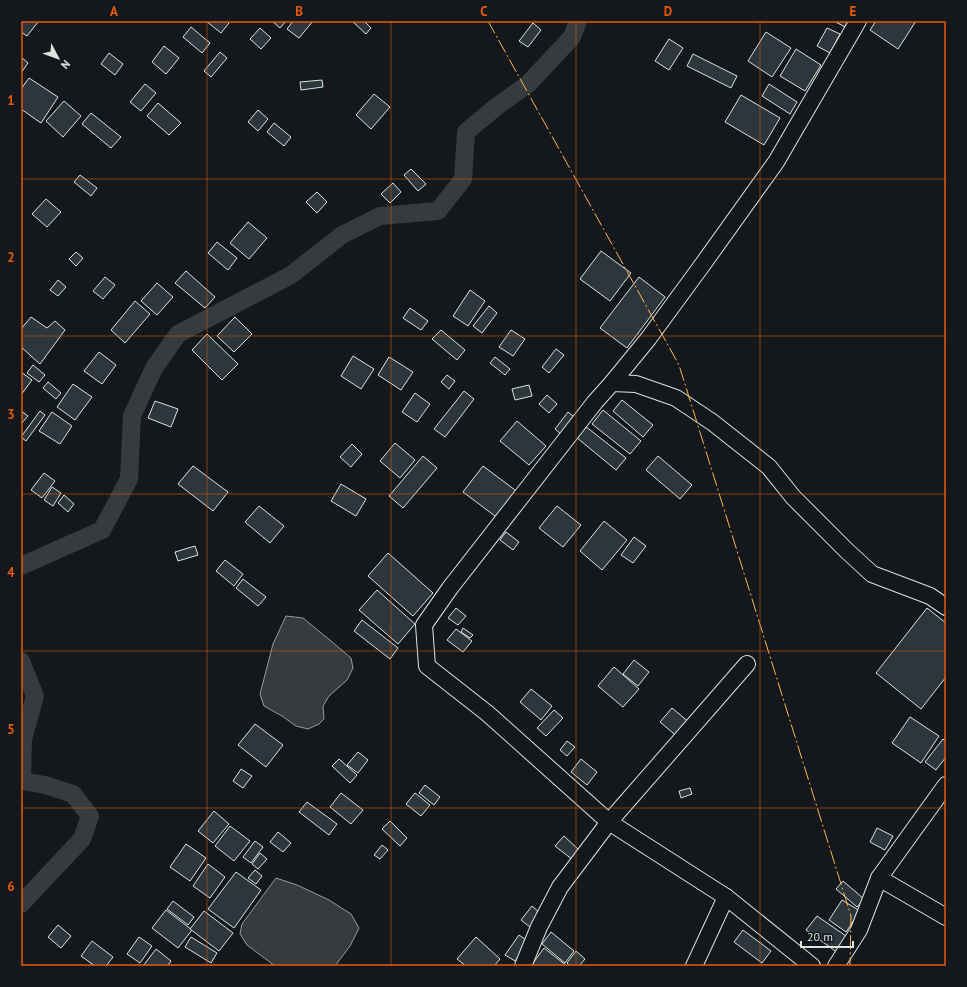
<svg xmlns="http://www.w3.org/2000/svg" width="967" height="987" font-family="'PT Sans',sans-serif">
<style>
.water{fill:#363b3e;stroke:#939e99}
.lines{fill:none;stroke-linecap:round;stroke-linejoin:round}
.canal{stroke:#363b3e;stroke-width:18}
.building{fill:#2c363c;stroke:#d8e6dc}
.minor-casing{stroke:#d8e6dc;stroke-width:18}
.minor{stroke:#14181c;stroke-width:16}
.power{stroke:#ffb74d;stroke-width:1;stroke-dasharray:14 3 2 3;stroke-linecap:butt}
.grid{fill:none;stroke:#e8590c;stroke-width:1;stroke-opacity:0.55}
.neatline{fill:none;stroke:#e8590c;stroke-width:1.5}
.grid-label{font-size:13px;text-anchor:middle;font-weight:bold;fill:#e8590c}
</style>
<rect width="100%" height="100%" fill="#14181c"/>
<!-- water -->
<g class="water">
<polygon points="286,616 303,618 331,641 351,658 353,668 347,680 329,696 323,706 324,719 319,724 308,729 296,726 282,716 264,706 260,694 273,644"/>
<polygon points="276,878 297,885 329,900 351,914 359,928 350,946 335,966 275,966 247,945 240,934 242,924"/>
</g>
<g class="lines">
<!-- canal -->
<g class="canal">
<polyline points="21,566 102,530 129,479 132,416 154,368 178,334 291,275 342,235 380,216 438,211 463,179 466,132 496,107 528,84 572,37 578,21"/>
<polyline points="21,661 35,696 23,739 22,781 45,785 73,794 90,816 82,839 21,904"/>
</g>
</g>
<!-- building -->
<g class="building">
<polygon points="21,21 37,21 38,22 27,36 21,32"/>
<polygon points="206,21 227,21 229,23 221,33"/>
<polygon points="272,21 286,21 280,28"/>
<polygon points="293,21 313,21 299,38 287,29"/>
<polygon points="352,21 364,21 371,28 366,34"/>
<polygon points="834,21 848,21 845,27"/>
<polygon points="876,21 916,21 898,49 870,30"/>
<polygon points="533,23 541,30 528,47 519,41"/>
<polygon points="191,27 210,43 202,53 183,37"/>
<polygon points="260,28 271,38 261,49 250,39"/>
<polygon points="827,28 840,34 830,53 817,46"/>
<polygon points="766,32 791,48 772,77 748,61"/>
<polygon points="669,39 683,48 669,70 655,61"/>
<polygon points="164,46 179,58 166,74 152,62"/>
<polygon points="796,49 821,65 805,91 780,76"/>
<polygon points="220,52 227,58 211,77 204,71"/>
<polygon points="109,53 123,64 115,75 101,64"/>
<polygon points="693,54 737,76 731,88 687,66"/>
<polygon points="21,57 28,63 21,73"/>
<polygon points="29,78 58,97 41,123 21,109 21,89"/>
<polygon points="322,80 323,87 301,90 300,82"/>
<polygon points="145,84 156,93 141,111 130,102"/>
<polygon points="769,84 797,102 790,114 762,96"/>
<polygon points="374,94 390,107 371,129 356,115"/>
<polygon points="741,95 780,118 764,145 725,122"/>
<polygon points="64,101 81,116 63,137 46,121"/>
<polygon points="158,103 181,123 169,135 147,116"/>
<polygon points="258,110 268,119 258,131 248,122"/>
<polygon points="91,113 121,137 111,148 82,124"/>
<polygon points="274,123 291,137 284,146 267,132"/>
<polygon points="411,169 426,184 418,191 404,175"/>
<polygon points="80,175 97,188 91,196 74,182"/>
<polygon points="393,183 401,192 390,203 381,194"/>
<polygon points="317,192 327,202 317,213 306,202"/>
<polygon points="46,199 61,212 47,227 32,214"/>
<polygon points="248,222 267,238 249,259 230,243"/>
<polygon points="217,242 237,258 228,270 208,253"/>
<polygon points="601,251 631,273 610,301 580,279"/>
<polygon points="76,252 83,258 76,266 69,259"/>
<polygon points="186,271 215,297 205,308 175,283"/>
<polygon points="105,277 115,285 103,299 93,291"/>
<polygon points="639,277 665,297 627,348 600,328"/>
<polygon points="58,280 66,287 58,296 50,290"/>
<polygon points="157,283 173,297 157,315 141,301"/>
<polygon points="470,290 485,301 468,326 453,316"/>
<polygon points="135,301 150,314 125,343 111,330"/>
<polygon points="489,306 497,313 482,333 473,326"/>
<polygon points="410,308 428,321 421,330 403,318"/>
<polygon points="31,317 47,328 55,321 65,330 40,364 21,347 21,329"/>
<polygon points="235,317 252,334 234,352 217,336"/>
<polygon points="441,330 465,350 457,360 432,339"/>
<polygon points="511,330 525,339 513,356 499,347"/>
<polygon points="207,334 238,364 222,380 192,350"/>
<polygon points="556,349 564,355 549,373 542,367"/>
<polygon points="99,352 116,365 102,384 84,371"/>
<polygon points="353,356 374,369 361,389 341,376"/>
<polygon points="389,357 413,372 401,390 378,375"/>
<polygon points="495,357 510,369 505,375 490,363"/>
<polygon points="33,365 45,375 39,382 27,373"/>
<polygon points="21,372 32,380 21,395"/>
<polygon points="447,375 455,381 449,389 441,382"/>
<polygon points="48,382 61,393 56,399 43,388"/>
<polygon points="73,384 92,397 75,420 57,407"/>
<polygon points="529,385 532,396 515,400 512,389"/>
<polygon points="464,391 474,399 445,437 434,429"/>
<polygon points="415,393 430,404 417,422 402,412"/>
<polygon points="547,395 557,404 549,413 539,404"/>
<polygon points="622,400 653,425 643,437 613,411"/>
<polygon points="155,401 178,409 171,427 148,418"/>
<polygon points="603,410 641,441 630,454 592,424"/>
<polygon points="21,411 28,416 21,424"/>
<polygon points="40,411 45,415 26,441 21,437"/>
<polygon points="52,412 72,426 60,444 39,431"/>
<polygon points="568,412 575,418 562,435 555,429"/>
<polygon points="517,421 546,446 529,465 500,441"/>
<polygon points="585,426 626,458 616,470 576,437"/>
<polygon points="395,443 415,460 400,478 380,461"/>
<polygon points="352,444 362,454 351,467 340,457"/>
<polygon points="423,456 437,468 403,508 389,496"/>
<polygon points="658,456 692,485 680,499 646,470"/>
<polygon points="193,466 228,492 213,511 178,484"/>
<polygon points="483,466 519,493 499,519 463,492"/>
<polygon points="44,473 55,481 42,498 31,490"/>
<polygon points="341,484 366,499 356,516 331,501"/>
<polygon points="52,487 61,493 53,506 44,500"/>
<polygon points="64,495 74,504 68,512 58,503"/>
<polygon points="259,506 284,526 270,543 245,522"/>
<polygon points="557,506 581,525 563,547 539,528"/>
<polygon points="604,521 627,540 602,570 580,551"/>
<polygon points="506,532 519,542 513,550 500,540"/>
<polygon points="634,537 646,546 633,563 621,555"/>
<polygon points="195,546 198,555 178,561 175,552"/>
<polygon points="388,553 433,593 413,616 368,576"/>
<polygon points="225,560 243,574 234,586 216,571"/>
<polygon points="243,579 266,597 258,606 236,588"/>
<polygon points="377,590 415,624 398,644 359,610"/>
<polygon points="456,608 466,616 458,625 448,618"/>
<polygon points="927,608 946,623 946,677 921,709 876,673"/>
<polygon points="362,620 398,648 390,659 354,631"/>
<polygon points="463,628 473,635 470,638 461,632"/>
<polygon points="456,629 472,641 463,652 447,640"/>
<polygon points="634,660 649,672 638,686 623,674"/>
<polygon points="614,667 639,689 623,707 598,686"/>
<polygon points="531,689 552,706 541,720 520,702"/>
<polygon points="672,708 691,724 679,738 660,722"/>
<polygon points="554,710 563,718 546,736 537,728"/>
<polygon points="910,717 939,736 921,763 892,743"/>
<polygon points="255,724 283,745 266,767 238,745"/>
<polygon points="943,739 946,742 946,757 936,770 925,762"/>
<polygon points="567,741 575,747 567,756 560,750"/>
<polygon points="358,752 368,760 358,773 347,765"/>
<polygon points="339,759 357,775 350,783 332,766"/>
<polygon points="581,759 597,772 587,785 571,772"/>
<polygon points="241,769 252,776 243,788 233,781"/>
<polygon points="425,785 440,797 434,805 419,793"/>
<polygon points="690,788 692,794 681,798 679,791"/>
<polygon points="341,793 363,810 351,824 330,807"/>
<polygon points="415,793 430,805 421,816 406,804"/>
<polygon points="307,802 337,824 329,835 299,812"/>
<polygon points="214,811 229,824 213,843 198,831"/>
<polygon points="390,821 407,838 400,846 382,829"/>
<polygon points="230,826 250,841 234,861 215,846"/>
<polygon points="877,828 893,836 885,850 870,842"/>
<polygon points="278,832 291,843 283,852 270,842"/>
<polygon points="564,836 580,851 573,860 555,846"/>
<polygon points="255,841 263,847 251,863 243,857"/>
<polygon points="186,844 206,858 190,881 170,867"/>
<polygon points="382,845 388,850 380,859 374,855"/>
<polygon points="260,853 267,859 258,869 252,864"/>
<polygon points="208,864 225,877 210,898 193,886"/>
<polygon points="255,870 262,876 256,884 248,878"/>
<polygon points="236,872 261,890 234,928 208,909"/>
<polygon points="843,881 864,899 857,907 836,889"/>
<polygon points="842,900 860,911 846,932 829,920"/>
<polygon points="173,901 194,917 188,925 167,909"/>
<polygon points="532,906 541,914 530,927 521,920"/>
<polygon points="166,910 192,930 178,948 152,928"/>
<polygon points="204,911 233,933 219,951 190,929"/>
<polygon points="817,916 849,938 838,953 806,930"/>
<polygon points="58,925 71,936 61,948 48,937"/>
<polygon points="743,930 771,951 762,963 734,942"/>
<polygon points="551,932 574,951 565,963 542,944"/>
<polygon points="519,935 529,942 515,961 505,955"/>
<polygon points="139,937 152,946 140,963 127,954"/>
<polygon points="191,937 217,953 211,963 185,947"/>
<polygon points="476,937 500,959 494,966 466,966 457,959"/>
<polygon points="92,941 113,957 106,966 95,966 81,956"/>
<polygon points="544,948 567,966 531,966"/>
<polygon points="156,949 171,961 167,966 143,966"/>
<polygon points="576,951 585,959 579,966 570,966 567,963"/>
</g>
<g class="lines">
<defs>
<g id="minor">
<polyline points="612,383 648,339 703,264 776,162 858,21"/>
<polyline points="747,664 609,822 487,713 427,666 424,625 450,588 595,402 612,383 636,384 676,398 712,422 769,467 793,497 846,550 872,574 930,596 946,607"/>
<polyline points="879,878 946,785"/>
<polyline points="523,966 539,927 560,887 609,822 726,897"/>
<polyline points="694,966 726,897 812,966"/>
<polyline points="836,966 859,930 879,878 946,917"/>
</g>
</defs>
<!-- minor casing -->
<use href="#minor" class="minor-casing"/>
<!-- minor -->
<use href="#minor" class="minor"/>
<!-- power -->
<polyline class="power" points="488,21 679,365 851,916 850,966"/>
</g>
<!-- grid -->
<path class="grid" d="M 207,21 L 207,966M 391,21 L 391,966M 576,21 L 576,966M 760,21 L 760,966M 21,179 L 946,179M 21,336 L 946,336M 21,494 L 946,494M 21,651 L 946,651M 21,808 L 946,808"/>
<!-- border -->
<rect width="967" height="987" fill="none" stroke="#14181c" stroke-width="44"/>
<!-- north arrow -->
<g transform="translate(58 58) rotate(131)" stroke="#14181c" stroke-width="3" paint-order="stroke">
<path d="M0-3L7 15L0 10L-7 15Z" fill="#d8e6dc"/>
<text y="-6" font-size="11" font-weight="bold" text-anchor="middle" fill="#d8e6dc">N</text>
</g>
<!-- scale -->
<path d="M801 941v6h52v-6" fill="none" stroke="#d8e6dc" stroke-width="2"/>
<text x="807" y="941" font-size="12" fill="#d8e6dc" stroke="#14181c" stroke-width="3" paint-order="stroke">20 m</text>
<rect x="22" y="22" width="923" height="943" class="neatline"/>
<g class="grid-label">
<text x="114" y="16">A</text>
<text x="299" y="16">B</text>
<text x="484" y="16">C</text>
<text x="668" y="16">D</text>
<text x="853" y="16">E</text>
<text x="11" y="105">1</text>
<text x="11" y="262">2</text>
<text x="11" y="419">3</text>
<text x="11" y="577">4</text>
<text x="11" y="734">5</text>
<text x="11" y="891">6</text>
</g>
</svg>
